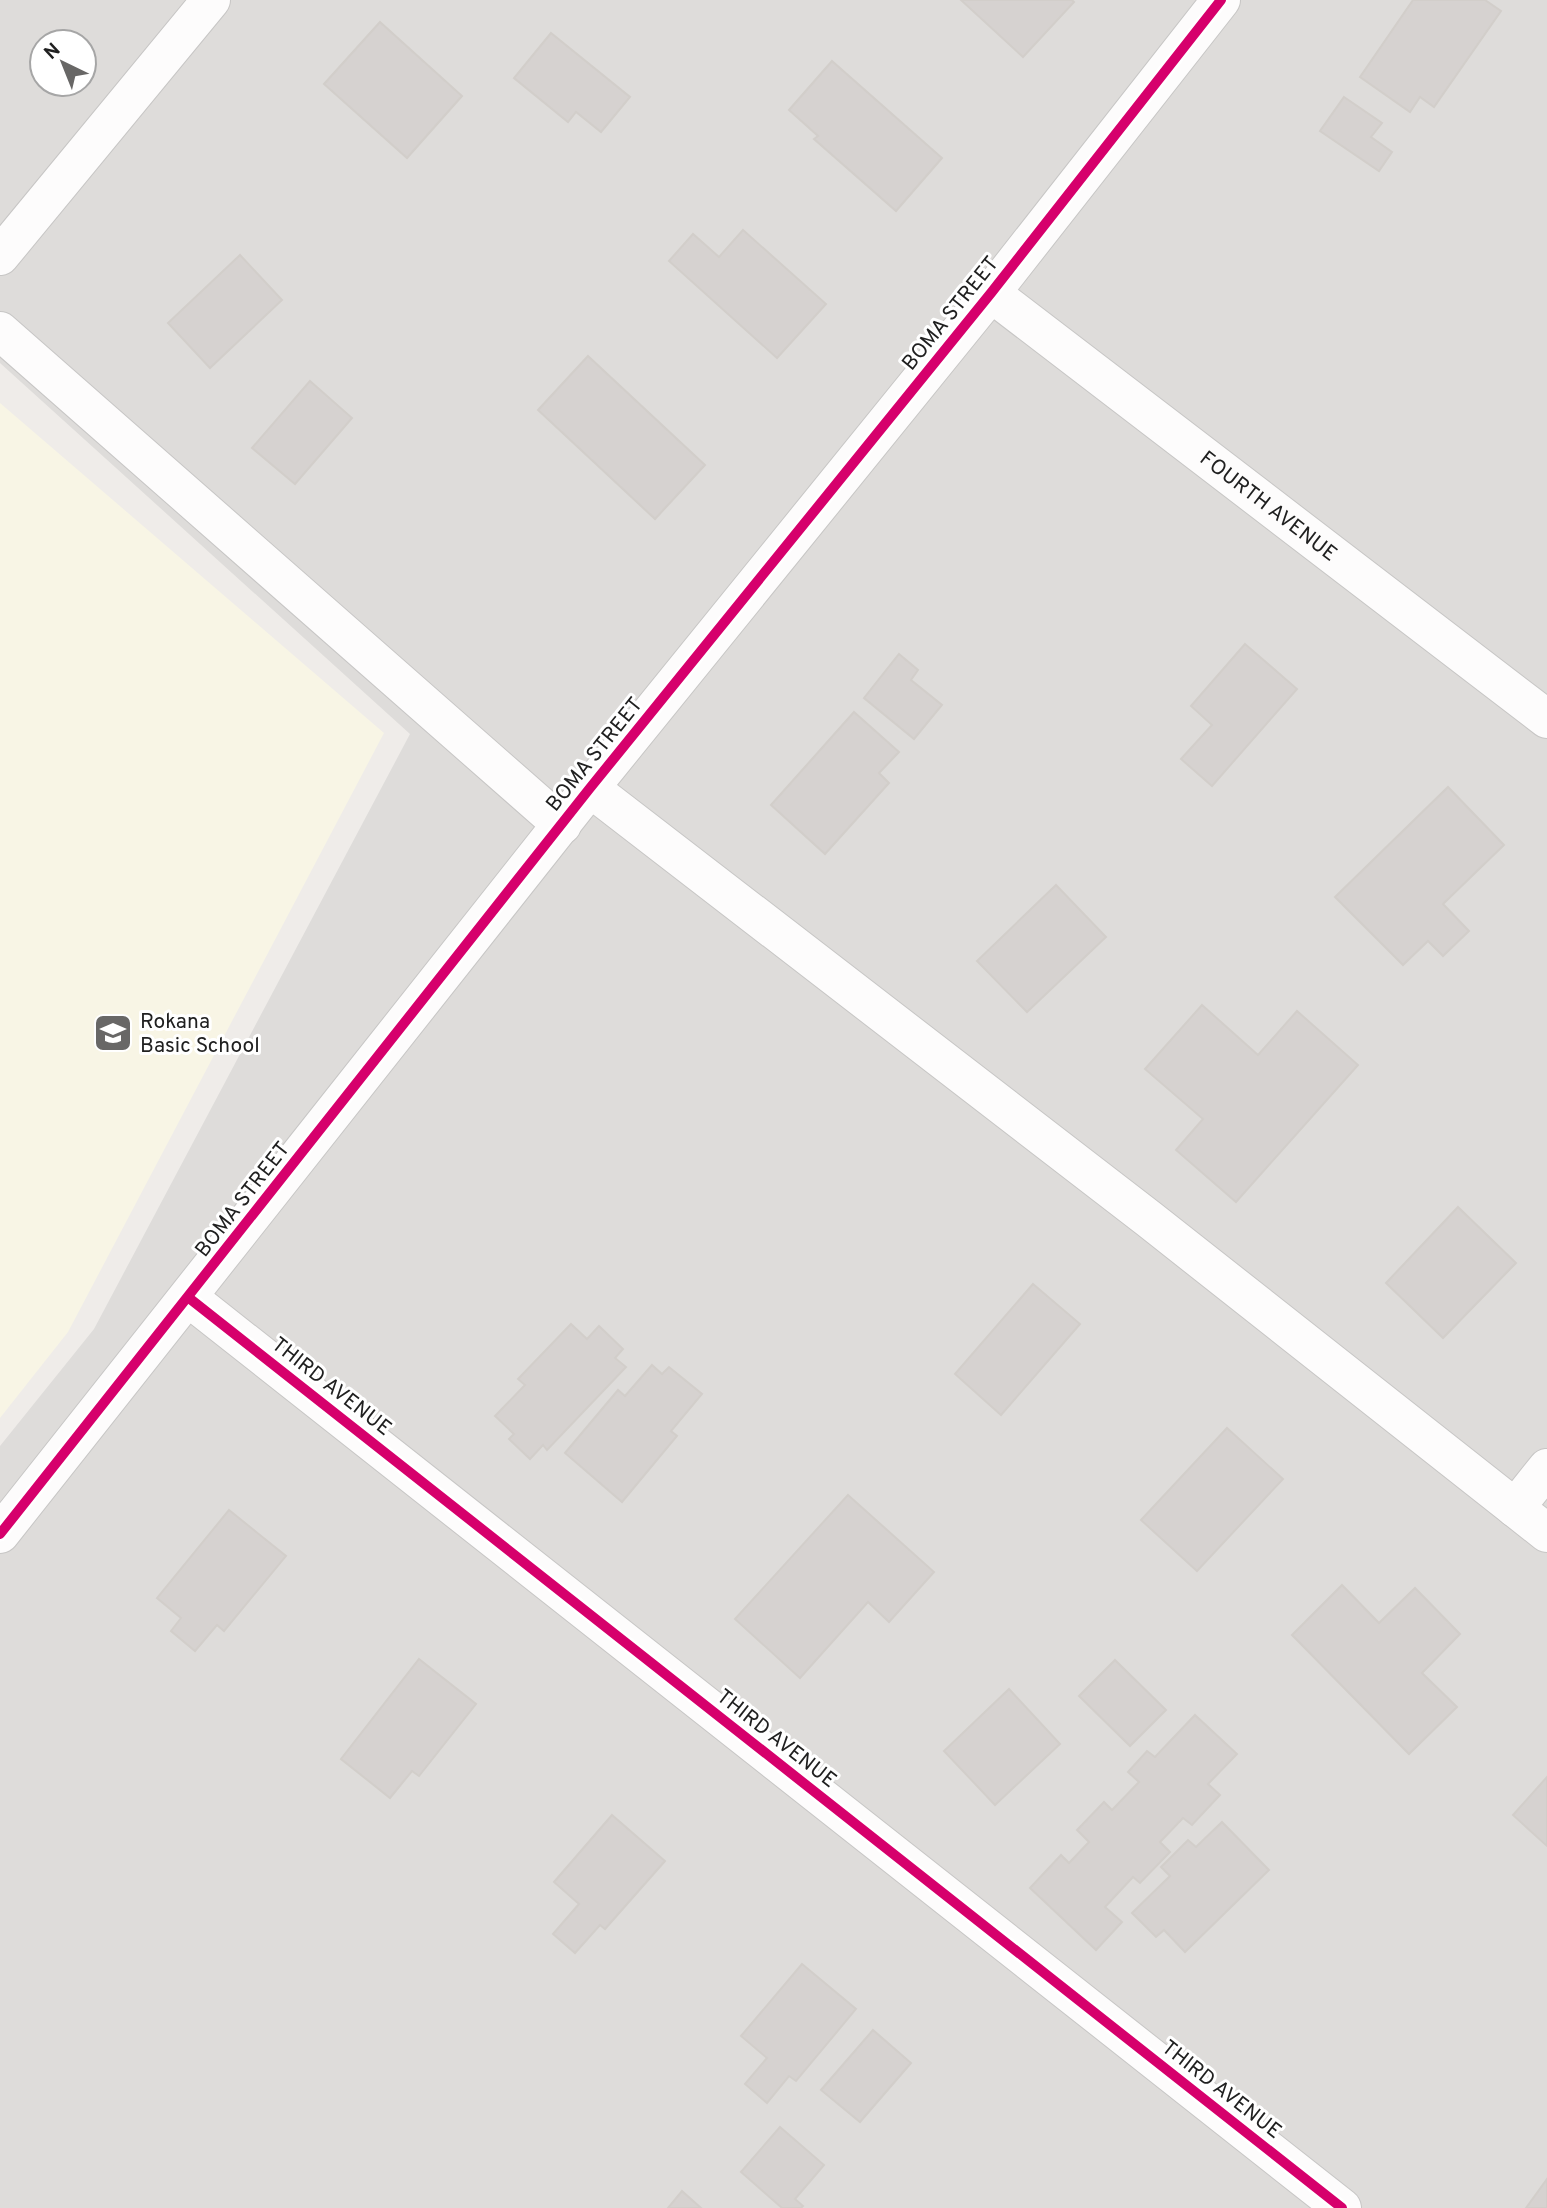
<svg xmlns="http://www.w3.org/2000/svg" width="1547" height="2208" font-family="Overpass,sans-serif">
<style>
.residential{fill:#dedcda;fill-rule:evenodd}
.education{fill:#f8f5e5}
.building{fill:#d6d2d0;stroke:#d2ceca;stroke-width:2}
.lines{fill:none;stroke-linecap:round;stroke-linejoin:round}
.minor-casing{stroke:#c7c6c5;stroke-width:40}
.minor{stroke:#fdfcfc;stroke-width:38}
.cycleway-casing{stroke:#fff;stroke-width:15}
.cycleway{stroke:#d6006c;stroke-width:10}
.labels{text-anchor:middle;stroke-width:6;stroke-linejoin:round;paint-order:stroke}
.street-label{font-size:21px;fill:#202020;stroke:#fff}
.poi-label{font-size:21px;fill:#202020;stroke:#fff;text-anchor:start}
</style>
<rect width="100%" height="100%" fill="#efece9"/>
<!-- residential -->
<path class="residential" d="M 0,0 L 1547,0 L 1547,2208 L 0,2208 L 0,1446 L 94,1329 L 410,734 L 0,363 ZM 42,42 L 84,42 L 84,84 L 42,84 Z"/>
<!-- education -->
<polygon class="education" points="0,403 384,733 68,1332 0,1418"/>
<!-- building -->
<g class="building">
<polygon points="961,0 1072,0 1074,2 1023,57"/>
<polygon points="1413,0 1485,0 1501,11 1434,107 1420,97 1410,112 1360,77"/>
<polygon points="380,22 462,96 407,158 324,84"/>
<polygon points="551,33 630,97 601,132 576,112 568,122 514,78"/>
<polygon points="832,61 942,158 896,211 814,139 818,136 789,110"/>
<polygon points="1344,97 1382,123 1371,137 1392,152 1379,171 1320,131"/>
<polygon points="743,230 826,304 777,358 669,261 693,234 719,257"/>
<polygon points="240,255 282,300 210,368 168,323"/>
<polygon points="588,356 705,465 655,519 538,410"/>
<polygon points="310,381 352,418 295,484 252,448"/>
<polygon points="1245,644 1297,689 1212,786 1181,759 1212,725 1191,706"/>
<polygon points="899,654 918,670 911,680 942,705 914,739 864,698"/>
<polygon points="854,712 899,752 879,773 889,783 825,854 771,805"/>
<polygon points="1448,787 1504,845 1443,904 1469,931 1443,956 1428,941 1403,965 1335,897"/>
<polygon points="1056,885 1106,937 1027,1012 977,961"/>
<polygon points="1202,1005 1258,1055 1297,1011 1358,1065 1236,1202 1176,1150 1203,1119 1145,1069"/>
<polygon points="1458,1207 1516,1263 1443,1338 1386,1283"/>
<polygon points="1033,1284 1080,1324 1001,1415 955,1374"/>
<polygon points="571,1324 587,1339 599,1326 623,1349 615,1358 626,1367 547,1450 543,1445 530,1459 509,1439 514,1434 495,1416 525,1385 518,1379"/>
<polygon points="652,1365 662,1374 669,1367 702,1394 671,1431 677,1436 622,1502 565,1453 618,1390 625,1396"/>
<polygon points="1227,1428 1283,1479 1197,1571 1141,1520"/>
<polygon points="848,1495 934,1572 889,1622 868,1602 800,1678 735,1619"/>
<polygon points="229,1510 286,1556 224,1631 217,1625 195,1651 171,1631 181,1618 157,1598"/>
<polygon points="1342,1585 1379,1623 1415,1588 1460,1634 1422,1673 1457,1707 1409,1754 1292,1635"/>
<polygon points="419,1659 476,1704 419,1776 412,1771 390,1798 341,1759"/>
<polygon points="1115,1660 1166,1710 1130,1746 1079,1696"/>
<polygon points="1009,1689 1060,1744 995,1805 944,1751"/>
<polygon points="1195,1715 1237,1754 1208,1784 1220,1795 1192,1825 1183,1818 1160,1842 1170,1852 1140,1883 1133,1877 1105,1907 1122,1922 1096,1950 1030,1888 1061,1855 1069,1863 1089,1842 1077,1830 1104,1802 1112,1810 1139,1782 1128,1772 1147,1751 1155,1757"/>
<polygon points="1547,1777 1547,1846 1513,1815"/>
<polygon points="612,1815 665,1861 605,1929 600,1925 575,1953 553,1934 579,1904 554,1882"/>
<polygon points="1222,1822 1269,1870 1185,1952 1164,1930 1156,1937 1132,1913 1170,1876 1161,1867 1188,1840 1196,1847"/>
<polygon points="802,1964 856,2009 796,2081 789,2076 767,2103 745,2084 767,2058 741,2036"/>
<polygon points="873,2030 911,2063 860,2122 821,2090"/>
<polygon points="780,2127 824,2165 795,2199 803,2206 801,2208 782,2208 741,2172"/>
<polygon points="1547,2179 1547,2208 1526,2208"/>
<polygon points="682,2191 701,2208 668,2208"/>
</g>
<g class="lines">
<defs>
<g id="minor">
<polyline points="0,256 211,0"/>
<path id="s1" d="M 991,293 L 1547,719"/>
<polyline points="0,331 562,825"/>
<polyline points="590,788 1149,1219 1547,1533"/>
<polyline points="189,1298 1342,2208"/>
<polyline points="1515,1508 1547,1468"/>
<polyline points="0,1534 590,788 991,293 1221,0"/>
</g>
</defs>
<!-- minor casing -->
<use href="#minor" class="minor-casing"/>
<!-- minor -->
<use href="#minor" class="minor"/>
<defs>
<g id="cycleway">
<polyline points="189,1298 1342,2208"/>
<polyline points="0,1534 590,788 991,293 1221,0"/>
</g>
</defs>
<!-- cycleway casing -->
<use href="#cycleway" class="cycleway-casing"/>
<!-- cycleway -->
<use href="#cycleway" class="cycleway"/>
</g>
<!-- icons -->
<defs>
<symbol id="school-square" viewBox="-11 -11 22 22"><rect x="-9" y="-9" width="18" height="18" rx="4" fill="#686766" stroke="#fff"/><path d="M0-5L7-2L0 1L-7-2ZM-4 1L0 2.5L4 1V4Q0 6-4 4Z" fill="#fff"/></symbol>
</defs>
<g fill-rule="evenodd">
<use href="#school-square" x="91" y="1011" width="44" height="44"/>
</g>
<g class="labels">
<!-- street labels -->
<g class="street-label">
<text transform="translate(950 313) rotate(-51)" y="7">BOMA STREET</text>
<text dy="7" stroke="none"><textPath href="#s1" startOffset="350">FOURTH AVENUE</textPath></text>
<text transform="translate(594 754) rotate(-51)" y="7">BOMA STREET</text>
<text transform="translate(242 1199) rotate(-52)" y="7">BOMA STREET</text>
<text transform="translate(332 1386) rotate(38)" y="7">THIRD AVENUE</text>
<text transform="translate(777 1738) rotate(38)" y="7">THIRD AVENUE</text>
<text transform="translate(1222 2089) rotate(38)" y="7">THIRD AVENUE</text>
</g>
<!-- poi labels -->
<g class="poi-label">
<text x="140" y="1028">Rokana<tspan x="140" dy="24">Basic School</tspan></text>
</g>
</g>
<!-- north arrow -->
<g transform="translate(63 63) rotate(317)"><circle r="33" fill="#ffffff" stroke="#a6a6a6" stroke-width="2"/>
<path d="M0-5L12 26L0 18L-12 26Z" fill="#686766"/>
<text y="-10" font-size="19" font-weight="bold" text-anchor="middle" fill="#202020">N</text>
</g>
</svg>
